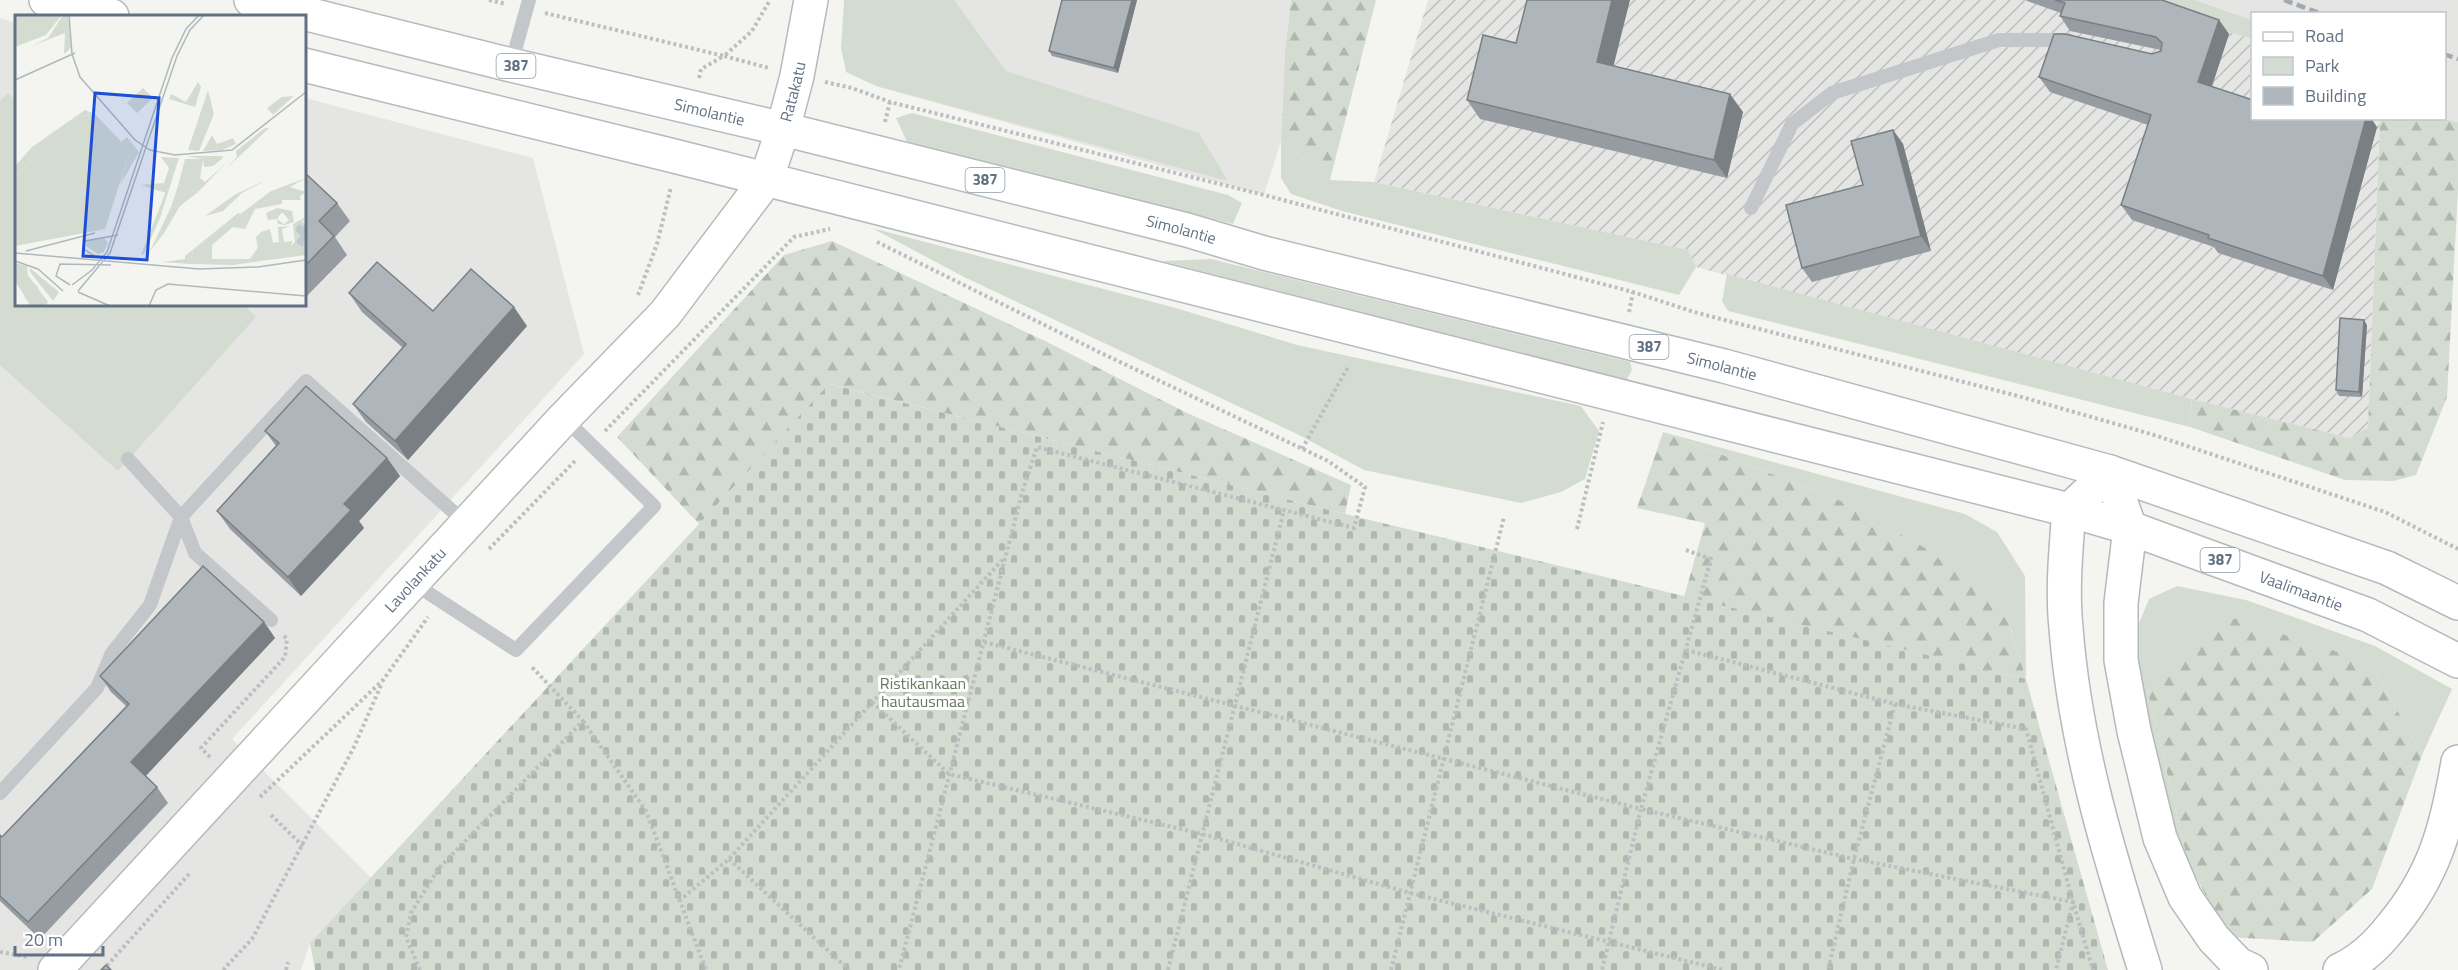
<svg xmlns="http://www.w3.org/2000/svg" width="2458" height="970" font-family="'Titillium Web',sans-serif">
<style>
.built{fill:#e5e6e4}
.industrial{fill:url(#industrial-furrows)}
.green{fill:#d4dcd1}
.forest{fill:url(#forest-firs)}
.cemetery{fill:url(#cemetery-stones)}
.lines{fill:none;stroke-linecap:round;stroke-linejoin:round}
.secondary-casing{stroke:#b5babf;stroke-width:36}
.primary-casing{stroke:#b6babe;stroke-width:36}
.highway-casing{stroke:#b5b8bc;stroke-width:36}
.path{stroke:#bdbec1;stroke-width:4;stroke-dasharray:3 3;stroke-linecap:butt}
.lane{stroke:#c3c7ca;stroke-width:14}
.secondary{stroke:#fff;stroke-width:33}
.primary{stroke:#fff;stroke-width:33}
.highway{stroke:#fff;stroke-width:33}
.rail{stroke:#a3a8af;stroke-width:4.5;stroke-dasharray:9 4.5;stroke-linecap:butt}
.wall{fill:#969ca1}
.shaded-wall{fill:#7a7f83}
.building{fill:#aeb5bb;stroke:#7a7f83;stroke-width:1.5}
.labels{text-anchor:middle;stroke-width:6;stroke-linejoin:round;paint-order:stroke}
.shield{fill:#fff;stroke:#909ca8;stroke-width:1.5}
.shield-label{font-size:15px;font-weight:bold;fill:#617183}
.street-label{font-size:16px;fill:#617183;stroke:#fff}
.park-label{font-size:16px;fill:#647a61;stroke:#fff}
.inset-road{fill:none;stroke:#b0b8be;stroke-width:1.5}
.view{fill:#1d4ed8;fill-opacity:0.15;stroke:#1d4ed8;stroke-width:3}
.inset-edge{fill:none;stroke:#617183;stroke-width:3}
</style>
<defs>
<pattern id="industrial-furrows" width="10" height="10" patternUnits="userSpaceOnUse" patternTransform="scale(1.5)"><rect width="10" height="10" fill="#e5e6e4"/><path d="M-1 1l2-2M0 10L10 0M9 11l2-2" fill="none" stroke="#bdbfbe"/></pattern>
<pattern id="forest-firs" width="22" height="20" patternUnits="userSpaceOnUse" patternTransform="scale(1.5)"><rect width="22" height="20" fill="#d4dcd1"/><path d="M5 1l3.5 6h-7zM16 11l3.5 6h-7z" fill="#afb7af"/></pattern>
<pattern id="cemetery-stones" width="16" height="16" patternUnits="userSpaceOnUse" patternTransform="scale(1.5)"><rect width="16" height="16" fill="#d4dcd1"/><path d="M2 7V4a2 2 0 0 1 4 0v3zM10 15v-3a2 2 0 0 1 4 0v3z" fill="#afb7af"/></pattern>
</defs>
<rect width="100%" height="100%" fill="#f4f5f0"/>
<!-- built -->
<g class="built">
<polygon points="901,0 1291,0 1285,50 1281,141 1264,195 876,86"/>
<polygon points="2195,0 2458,0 2458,122 2443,119 2444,14 2252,14 2252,20"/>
<polygon points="0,18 16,23 16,304 304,304 305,98 533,158 584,354 232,739 371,878 310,943 301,970 0,970"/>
</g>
<!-- industrial -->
<polygon class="industrial" points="1428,0 2127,0 2252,39 2252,118 2380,119 2368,427 2350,438 2192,399 1696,267 1687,250 1374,182"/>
<!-- green -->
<g class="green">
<polygon points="844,0 954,0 1006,71 1199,133 1228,181 876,86 846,72 841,48"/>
<polygon points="2127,0 2195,0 2252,20 2252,39"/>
<polygon points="8,93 16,101 16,304 243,304 256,317 118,471 0,365 0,101"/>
<polygon points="912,113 1228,195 1242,203 1233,224 907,142 896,118"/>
<polygon points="1281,141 1330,180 1374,182 1688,250 1696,267 1679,295 1342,211 1291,194 1281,178"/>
<polygon points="872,228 1176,308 1297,345 1581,406 1599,431 1585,479 1561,492 1521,503 1364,470 1297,434 964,277"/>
<polygon points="1211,259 1630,362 1632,370 1626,381 1162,261"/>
<polygon points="1727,274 2192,399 2190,427 1728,311 1722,301"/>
<polygon points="1663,432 1965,514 1997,532 2025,576 2026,679 2005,610 1841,501"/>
<polygon points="2177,586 2246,600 2375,646 2452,689 2422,755 2371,663 2147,688 2188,862 2175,839 2134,674 2138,626 2149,599"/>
</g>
<!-- forest -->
<g class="forest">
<polygon points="1291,0 1376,0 1330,180 1281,141 1285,50"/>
<polygon points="2380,119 2443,119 2458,122 2458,189 2447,397 2416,475 2393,481 2345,480 2190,427 2192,399 2350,438 2368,427"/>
<polygon points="832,241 1045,341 1187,413 1351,485 1345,514 830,384 699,524 617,437 784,255"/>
<polygon points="1663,432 1841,501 1925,548 2005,610 2026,679 1684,597 1705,523 1637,508"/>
<polygon points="2230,617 2371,663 2422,755 2372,889 2313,942 2228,937 2188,862 2147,688"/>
</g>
<!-- cemetery -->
<polygon class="cemetery" points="829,384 1345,514 2026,679 2108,970 315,970 310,943"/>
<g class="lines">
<defs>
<g id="secondary">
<path id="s1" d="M 55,970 L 564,418 L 665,314 L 766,180 L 783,129 L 797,76 L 811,0"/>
</g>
<g id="primary">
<polyline points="46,0 112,16"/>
<path id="s2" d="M 251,0 L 511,65 L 783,129 L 1187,230 L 1264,253 L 1724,366 L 2110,472 L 2387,568 L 2458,603"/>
<path id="s3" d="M 304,65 L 678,157 L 2069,510 L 2130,528 L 2368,615 L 2458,661"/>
</g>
<g id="highway">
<path d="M 2145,970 C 2110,858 2075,746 2066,628 C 2062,589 2066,549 2069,510 L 2110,472 L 2130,528 L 2121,603 L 2121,660 L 2134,731 L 2160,838 L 2185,897 L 2214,939 L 2238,964 L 2251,970"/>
<path d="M 2340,970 C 2360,961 2378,944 2392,926 C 2435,874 2447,827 2458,762"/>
</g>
</defs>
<!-- secondary casing -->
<use href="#secondary" class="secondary-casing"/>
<!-- primary casing -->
<use href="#primary" class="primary-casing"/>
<!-- highway casing -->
<use href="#highway" class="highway-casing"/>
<!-- path -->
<g class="path">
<polyline points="489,0 506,4"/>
<polyline points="545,13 724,56 752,31 770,0"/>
<polyline points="699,78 701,69 724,56 769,68"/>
<polyline points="825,82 852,88 890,102 1264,195 1633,292 1694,312 2018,396 2151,434 2385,512 2458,549"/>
<polyline points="885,122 890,102"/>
<polyline points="877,242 1099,352 1328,461 1365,487 1354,528 1037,447 1022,493 899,970"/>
<polyline points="638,295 657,244 671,187"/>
<polyline points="1629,312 1633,292"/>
<polyline points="605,431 794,237 830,229"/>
<polyline points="1302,449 1348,367"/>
<polyline points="1577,529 1603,422"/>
<polyline points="489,549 576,460"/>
<polyline points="1686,550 1711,559 1641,809 1854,859 2073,902 2093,970"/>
<polyline points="984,642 1641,809 1602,970"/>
<polyline points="1686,650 1895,704 1854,859 1828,970"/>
<polyline points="872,702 949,774 1202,834 1410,893 1723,970"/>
<polyline points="1895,704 2026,729 2073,902 2056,970"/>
<polyline points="583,721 646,811 706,970"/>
<polyline points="210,757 201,748 285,657 287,639 284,636"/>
<polyline points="260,797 383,680 428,617"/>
<polyline points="271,815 303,846"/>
<polyline points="729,859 849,970"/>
<polyline points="679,901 729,859 1005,557"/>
<polyline points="0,952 28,957"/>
<polyline points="103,970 190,873"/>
<polyline points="223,970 252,939 354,747 382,683"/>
<polyline points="286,970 288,962"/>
<polyline points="420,970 406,937 411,913 439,868 583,721 531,666"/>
<polyline points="1168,970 1284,510"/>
<polyline points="1391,970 1504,517"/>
</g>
<!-- lane -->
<g class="lane">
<polyline points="511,65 529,0"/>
<polyline points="1751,208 1792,124 1832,93 1999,40 2068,40"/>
<polyline points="128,459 181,517 195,553 271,620"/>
<polyline points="413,583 516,650 654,506 564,418"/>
<polyline points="0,793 97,688 112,653 150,605 181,517 306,381 467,524"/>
</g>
<!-- secondary -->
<use href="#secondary" class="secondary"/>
<!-- primary -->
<use href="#primary" class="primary"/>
<!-- highway -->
<use href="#highway" class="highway"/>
<!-- rail -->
<g class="rail">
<polyline points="2284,0 2322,14"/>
<polyline points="2444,54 2458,59"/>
</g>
</g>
<!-- wall -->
<g class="wall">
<polygon points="1137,0 1118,73 1052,56 1049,51"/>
<polygon points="2026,0 2162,0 2219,20 2229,34 2212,87 2253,100 2377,127 2333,290 2218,253 2214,247 2132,220 2121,205 2148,125 2050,92 2039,77 2152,54 2161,50 2070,31 2060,16 2061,13 2027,1"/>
<polygon points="1516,43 1614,66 1743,112 1727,178 1480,119 1467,100"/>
<polygon points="1893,130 1903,144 1931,251 1812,282 1802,268 1863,185"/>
<polygon points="304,172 337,203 350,221 335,237 347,255 304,299"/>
<polygon points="349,293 433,311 527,326 408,460 366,422 353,404 403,348 362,312"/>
<polygon points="2367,325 2362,397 2339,396 2336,390"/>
<polygon points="265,431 387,458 400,476 359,521 364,528 301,596 230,529 217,511 276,446"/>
<polygon points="264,622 275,638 145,776 157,787 168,803 40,939 0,901 0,835 2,837 126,706 111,692 100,676"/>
</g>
<!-- shaded-wall -->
<g class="shaded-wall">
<polygon points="1132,0 1137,0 1118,73 1114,68"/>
<polygon points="1612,0 1630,0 1610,80 1597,62"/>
<polygon points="2219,20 2229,34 2208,97 2198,82"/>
<polygon points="1730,94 1743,112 1727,178 1714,160"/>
<polygon points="2366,118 2371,118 2377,127 2333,290 2323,276"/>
<polygon points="1893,130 1903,144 1931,251 1921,236"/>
<polygon points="514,307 527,326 408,460 395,441"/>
<polygon points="2364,320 2367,325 2362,397 2359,392"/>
<polygon points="387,458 400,476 359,521 364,528 301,596 288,577 344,504"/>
<polygon points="264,622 275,638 143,779 131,762"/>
</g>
<!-- building -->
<g class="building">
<polygon points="1062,0 1132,0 1114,68 1049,51"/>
<polygon points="1527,0 1612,0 1597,62 1730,94 1714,160 1467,100 1483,35 1516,43"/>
<polygon points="2055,0 2162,0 2219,20 2198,82 2253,100 2253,118 2366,118 2323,276 2208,238 2209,235 2121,205 2151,115 2039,77 2054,34 2065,34 2152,54 2161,51 2162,43 2156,37 2060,16 2065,3"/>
<polygon points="1893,130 1921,236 1802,268 1786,205 1863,185 1851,141"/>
<polygon points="304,172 337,203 319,221 334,236 304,267"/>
<polygon points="377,262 433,311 471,269 514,307 395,441 353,404 406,344 349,293"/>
<polygon points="2340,318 2364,320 2359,392 2336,390"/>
<polygon points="306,386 387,458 344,504 351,510 288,577 217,511 279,443 265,431"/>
<polygon points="203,566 264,622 131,762 157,787 28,922 0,896 0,835 2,837 129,704 100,676"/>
<polygon points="106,965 111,970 101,970"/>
</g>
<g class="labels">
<!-- shield labels -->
<g class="shield">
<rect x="496.5" y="54" width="39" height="24" rx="4.5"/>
<rect x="965.5" y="168" width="39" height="24" rx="4.5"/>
<rect x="1629.5" y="335" width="39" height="24" rx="4.5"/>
<rect x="2200.5" y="548" width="39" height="24" rx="4.5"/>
</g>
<g class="shield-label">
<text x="516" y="71">387</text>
<text x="985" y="185">387</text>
<text x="1649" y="352">387</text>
<text x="2220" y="565">387</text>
</g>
<!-- street labels -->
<g class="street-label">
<text dy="6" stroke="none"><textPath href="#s1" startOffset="1156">Ratakatu</textPath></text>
<text dy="6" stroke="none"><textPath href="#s2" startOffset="472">Simolantie</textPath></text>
<text dy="6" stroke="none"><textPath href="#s2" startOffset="958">Simolantie</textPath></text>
<text dy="6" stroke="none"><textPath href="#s2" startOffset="1516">Simolantie</textPath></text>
<text dy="6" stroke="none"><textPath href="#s1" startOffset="531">Lavolankatu</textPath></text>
<text dy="6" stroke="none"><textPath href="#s3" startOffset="2066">Vaalimaantie</textPath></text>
</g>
<!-- park labels -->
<g class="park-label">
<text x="923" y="689">Ristikankaan<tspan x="923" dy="18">hautausmaa</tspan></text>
</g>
</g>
<!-- overview -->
<g transform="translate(15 15)">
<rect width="291" height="291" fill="#f4f5f0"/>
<path d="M 0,0 L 46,0 L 46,1 L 31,20 L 0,32 ZM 48,0 L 53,0 L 56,32 L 53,36 L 49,39 L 50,18 L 14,32 L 33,23 ZM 128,73 L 138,83 L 122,98 L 112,88 ZM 279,81 L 258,100 L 252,93 L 267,82 ZM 164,143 L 145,203 L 129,239 L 126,240 ZM 170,144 L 188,144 L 185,163 L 190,167 L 211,148 L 183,177 L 163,171 ZM 291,163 L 275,172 L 291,177 L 285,181 L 286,185 L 267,185 L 267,180 L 236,191 L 256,176 ZM 254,164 L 227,178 L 208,196 L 190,201 L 221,179 ZM 165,191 L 149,218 L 135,236 L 156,192 ZM 262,193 L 277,196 L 279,207 L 270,210 L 263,209 L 262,204 L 269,209 L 274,205 L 267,197 L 262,204 L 253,205 L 251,198 ZM 223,198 L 226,199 L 178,236 L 175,249 L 147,247 L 170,244 L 170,241 ZM 291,202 L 287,207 L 291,208 L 291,232 L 279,234 L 271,241 L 263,236 L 252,240 L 249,235 L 243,235 L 241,222 L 246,217 L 255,214 L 258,228 L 264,227 L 263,212 L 275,211 L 267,214 L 269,227 L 278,226 L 275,232 L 280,227 L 278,209 Z" fill="#d4dcd1"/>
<path d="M 183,67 L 186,72 L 180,92 L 154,84 L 156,79 L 171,87 ZM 193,75 L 199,99 L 184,136 L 173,135 ZM 70,95 L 80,99 L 64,101 L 0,162 L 0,151 L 17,132 ZM 250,113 L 254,113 L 211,154 L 222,142 L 221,136 ZM 197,120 L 202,129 L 218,123 L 221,129 L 207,135 L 188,136 ZM 112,122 L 124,137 L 105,170 L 115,136 L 106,127 ZM 171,141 L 207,141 L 208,143 L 198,151 L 189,152 L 188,144 ZM 146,142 L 164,143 L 151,178 L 126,170 L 149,168 L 154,153 ZM 163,171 L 183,177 L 165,191 L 156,192 ZM 267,180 L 267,189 L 240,194 L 230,214 L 218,212 L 197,230 L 197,244 L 235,244 L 246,228 L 252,239 L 261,231 L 271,241 L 279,234 L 291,232 L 291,240 L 218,250 L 175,249 L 178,236 L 236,191 ZM 88,222 L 93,227 L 89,237 L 83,239 L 71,231 L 72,226 ZM 0,248 L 12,251 L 13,260 L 33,287 L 30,291 L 16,291 L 0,266 ZM 15,253 L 44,277 L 38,286 L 15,257 Z" fill="#d4dcd1"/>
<path d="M 3,256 L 23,272 L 26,291 L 16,291 L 11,284 L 0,261 Z" fill="#d4dcd1"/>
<path d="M 80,99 L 115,136 L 90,214 L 0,231 L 0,162 L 64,101 Z" fill="#d4dcd1"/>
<path d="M 284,209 L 291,213 L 288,232 L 281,227 L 286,221 L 280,215 Z" fill="#bfc9cf"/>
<path class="inset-road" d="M 54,0 L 57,39 L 65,62 L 120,125 L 135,135 L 160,140 L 217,135 L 291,77M 0,65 L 60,38M 11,236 L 80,218M 0,238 L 184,254 L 243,252 L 291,245M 81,242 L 69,234 L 70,226 L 103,220M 0,246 L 23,254 L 48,276M 55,270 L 41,261 L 45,249 L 96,250M 57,270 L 77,255 L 92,237 L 157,43 L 171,14 L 184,0M 63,276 L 95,238 L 162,41 L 175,15 L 189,0M 63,277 L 95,291M 134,291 L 141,275 L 153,269 L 291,281"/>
<path class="view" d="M 80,78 L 144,83 L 132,245 L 68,241 Z"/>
<rect width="291" height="291" class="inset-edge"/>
</g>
<!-- legend -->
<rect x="2251" y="12" width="195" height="108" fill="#ffffff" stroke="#c0c6cd" stroke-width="1.5"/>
<rect x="2263" y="32" width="30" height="9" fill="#ffffff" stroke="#c0c6cd" stroke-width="1.5"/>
<text x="2305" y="42" font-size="18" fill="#617183">Road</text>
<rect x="2263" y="57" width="30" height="18" fill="#d4dcd1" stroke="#c0c6cd" stroke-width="1.5"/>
<text x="2305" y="72" font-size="18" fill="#617183">Park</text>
<rect x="2263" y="87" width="30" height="18" fill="#aeb5bb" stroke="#c0c6cd" stroke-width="1.5"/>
<text x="2305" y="102" font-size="18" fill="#617183">Building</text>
<!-- scale -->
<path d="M15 946v9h88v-9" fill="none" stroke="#617183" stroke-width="3"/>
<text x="24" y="946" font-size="18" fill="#617183" stroke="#ffffff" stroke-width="4.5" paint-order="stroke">20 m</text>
</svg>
